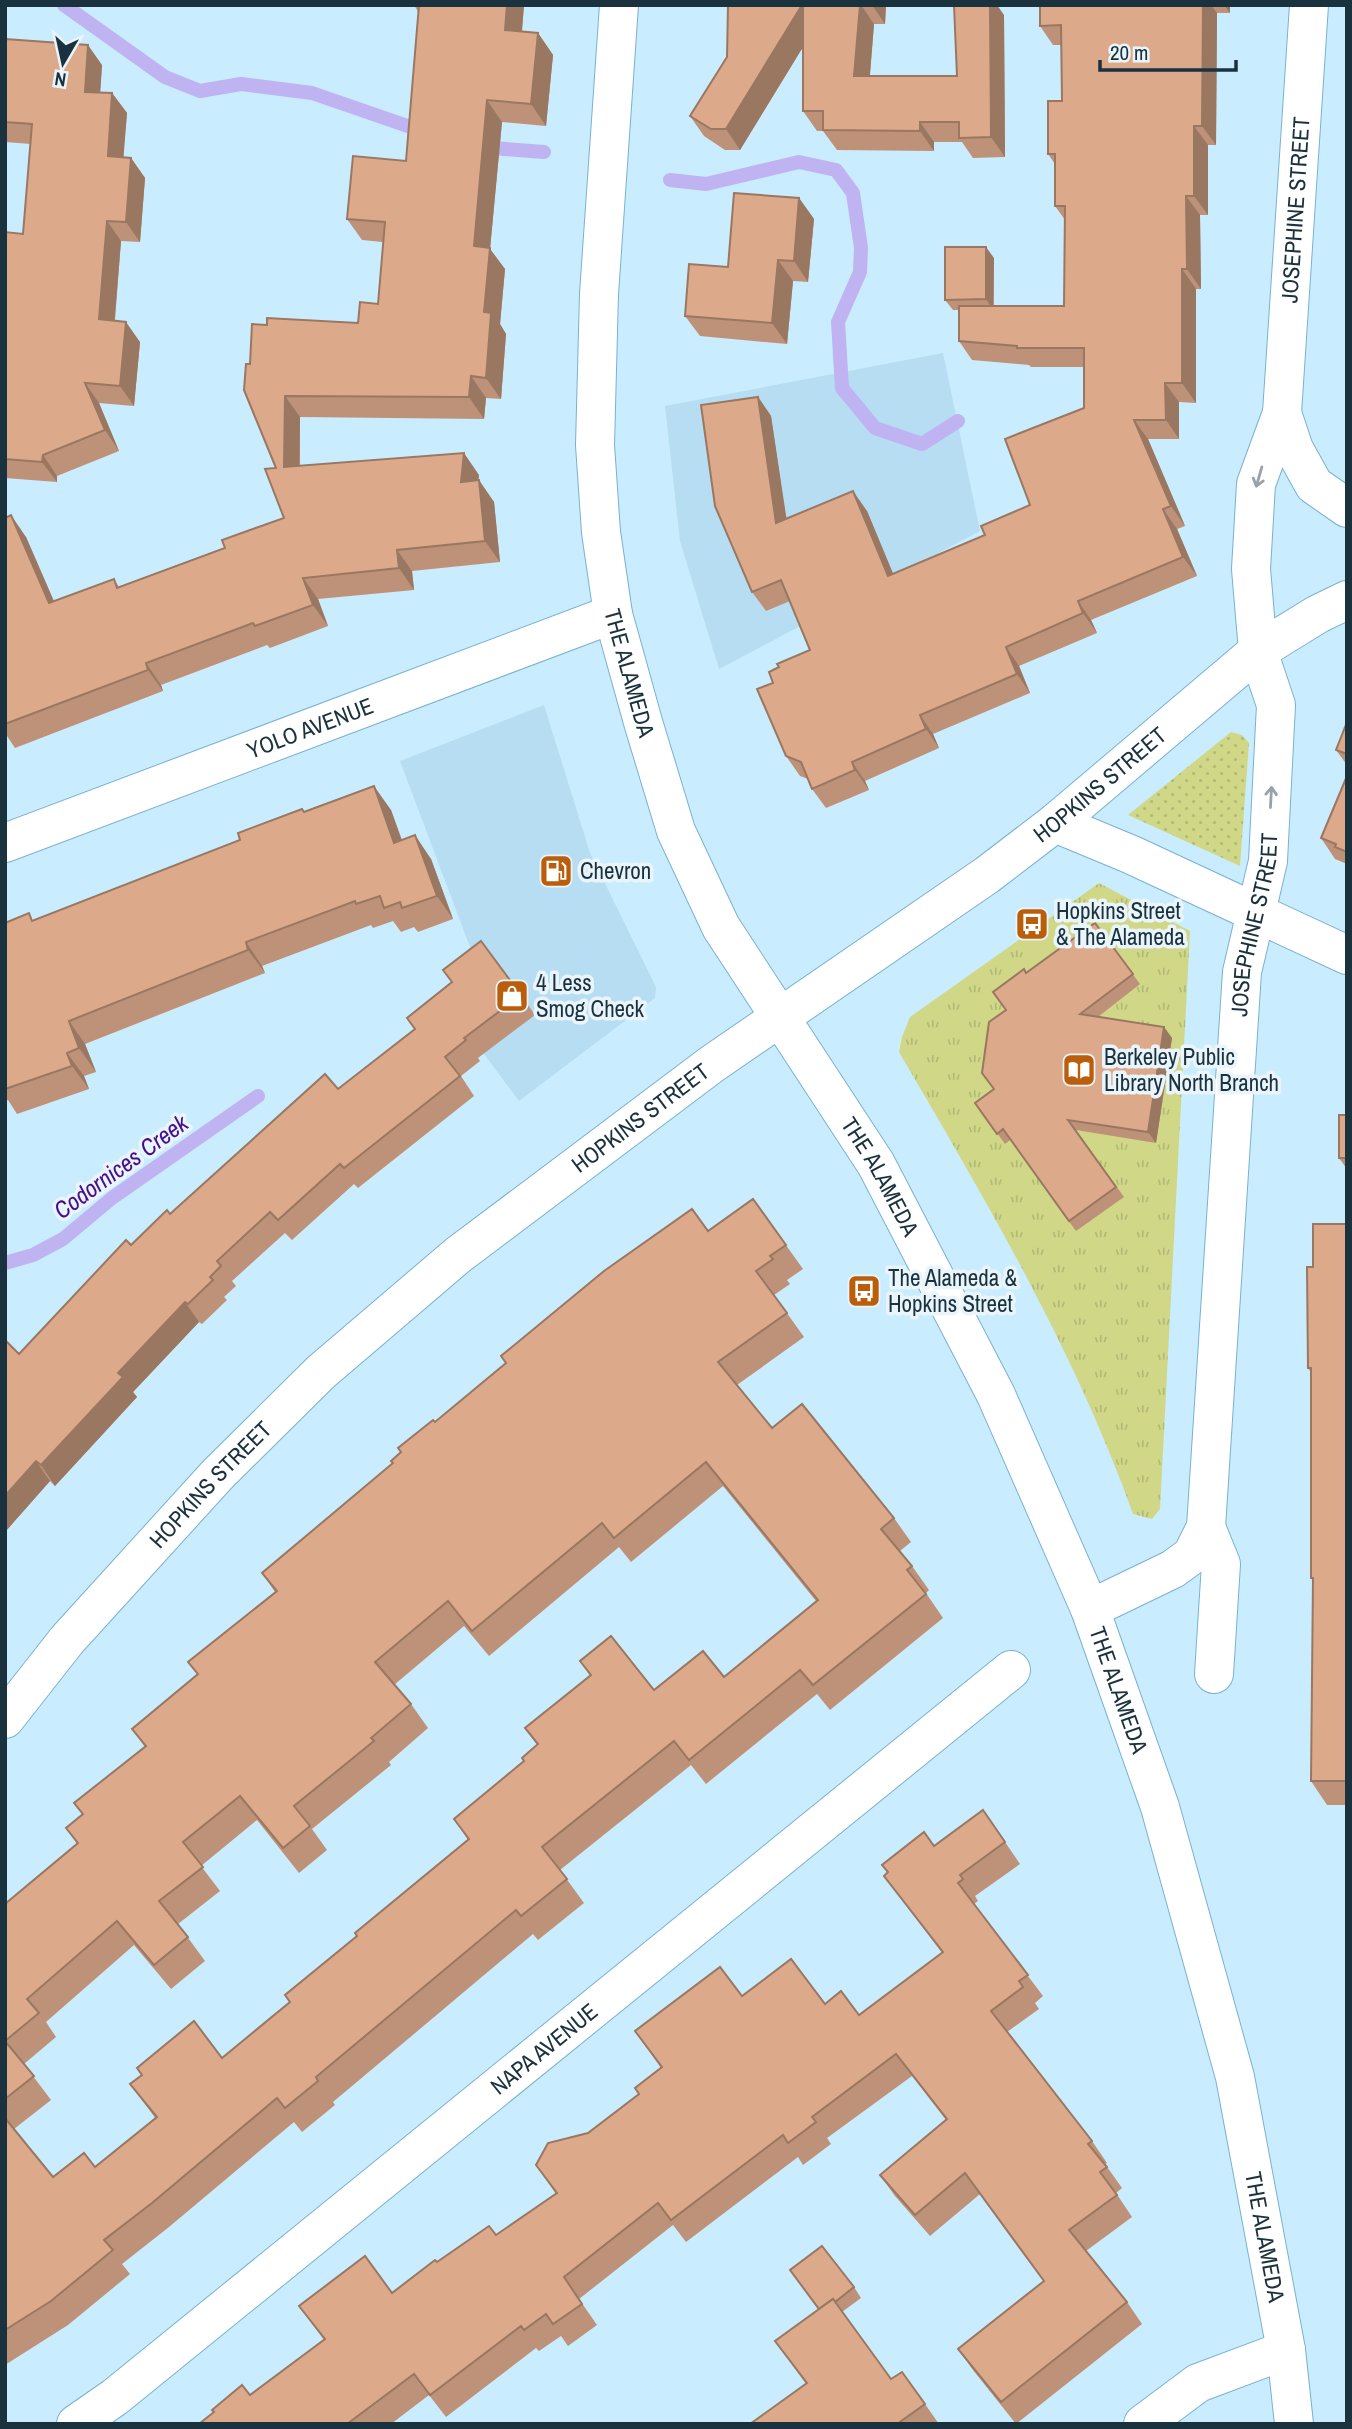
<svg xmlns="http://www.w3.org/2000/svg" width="1352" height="2429" font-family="'Archivo Narrow',sans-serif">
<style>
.built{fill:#b6ddf2}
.park{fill:url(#park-tufts)}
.garden{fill:url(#garden-dots)}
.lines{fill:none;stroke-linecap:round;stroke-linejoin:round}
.stream{stroke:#bfb3f2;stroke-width:14}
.minor-casing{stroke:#79b1d0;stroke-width:40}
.minor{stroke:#fff;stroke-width:38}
.wall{fill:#bd9278;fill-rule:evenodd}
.shaded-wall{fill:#9a7761}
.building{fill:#dcaa8b;stroke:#9a7761;stroke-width:2}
.oneway{stroke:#98a2a8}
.labels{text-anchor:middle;stroke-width:7;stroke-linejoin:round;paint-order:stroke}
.street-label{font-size:23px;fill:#1a313e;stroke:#eaf5fb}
.poi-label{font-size:23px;fill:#1a313e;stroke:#eaf5fb;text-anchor:start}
.water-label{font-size:24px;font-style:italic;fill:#440f8c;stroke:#eaf5fb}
</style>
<defs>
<pattern id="park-tufts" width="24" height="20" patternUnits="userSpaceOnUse" patternTransform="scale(1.75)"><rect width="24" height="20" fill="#d0d888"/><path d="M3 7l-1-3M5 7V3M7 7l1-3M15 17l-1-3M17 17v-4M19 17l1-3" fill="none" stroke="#b2ba76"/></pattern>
<pattern id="garden-dots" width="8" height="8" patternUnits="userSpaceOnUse" patternTransform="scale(1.75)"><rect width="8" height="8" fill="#d0d888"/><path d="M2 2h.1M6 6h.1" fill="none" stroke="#b2ba76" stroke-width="1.8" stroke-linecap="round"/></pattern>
</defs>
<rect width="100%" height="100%" fill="#caecff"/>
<!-- built -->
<g class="built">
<polygon points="943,353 980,531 719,669 680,541 665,406"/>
<polygon points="544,705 590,853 656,987 655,998 519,1101 443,999 473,955 400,761"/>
</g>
<!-- park -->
<path class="park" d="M 1099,883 L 1190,931 L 1160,1509 L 1152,1519 L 1133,1514 C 1075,1351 986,1201 899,1052 L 902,1037 L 910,1017 Z"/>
<!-- garden -->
<polygon class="garden" points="1231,732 1242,735 1249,743 1240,866 1128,815"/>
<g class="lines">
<!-- stream -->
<g class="stream">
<polyline points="64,5 165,77 200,91 241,84 312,93 425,132"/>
<polyline points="482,149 492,148 544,152"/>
<polyline points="670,180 706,184 799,162 836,170 853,193 861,248 860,272 838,322 842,388 875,428 922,444 958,421"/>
<polyline points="5,1263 33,1255 63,1239 112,1198 258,1096"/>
</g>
<defs>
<g id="minor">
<path id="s1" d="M 619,5 L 599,294 L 595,445 L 601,532 L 613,614 L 643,722 L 676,831 L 721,927 L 876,1164 L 996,1395 L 1090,1609 L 1160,1807 L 1235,2077 L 1286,2350 L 1294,2424"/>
<polyline points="1282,413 1294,449 1314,485 1347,508"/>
<polyline points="1055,823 1132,855 1347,955"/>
<path id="s2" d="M 5,843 L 613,614"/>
<polyline points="1206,1527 1221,1564 1214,1674"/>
<path id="s3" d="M 1090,1609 L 1173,1569 L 1192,1555 L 1206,1527 L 1242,972 L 1268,861 L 1276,705 L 1258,651 L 1251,569 L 1256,484 L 1282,413 L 1309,5"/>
<path id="s4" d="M 5,1719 L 67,1640 L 217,1475 L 321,1372 L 458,1255 L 712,1064 L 987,875 L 1055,823 L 1258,651 L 1318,614 L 1347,600"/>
<path id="s5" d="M 76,2424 L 115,2397 L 1011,1670"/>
<polyline points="1143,2424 1198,2383 1286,2350"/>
</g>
</defs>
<!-- minor casing -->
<use href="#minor" class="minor-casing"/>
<!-- minor -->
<use href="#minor" class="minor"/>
</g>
<!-- wall -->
<g class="wall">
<polygon points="414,5 524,5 522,32 538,33 553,55 546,126 502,122 490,249 505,269 500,324 506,334 501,399 486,398 484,419 300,417 300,466 479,475 478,480 494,502 500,562 412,571 414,590 318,599 328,626 270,648 267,645 161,685 163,691 15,748 5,733 5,518 26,537 54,601 114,579 119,587 225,548 284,518 276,468 250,364 267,325 358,323 378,304 383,242 362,240 347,219 406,161 419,13"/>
<polygon points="728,5 886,5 885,24 874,24 870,76 957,76 1004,15 1005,157 973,158 962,142 934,142 934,151 837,150 823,131 817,131 803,111 803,47 740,150 725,150 704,136 690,116 727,57"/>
<polygon points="1040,5 1230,5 1230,13 1217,13 1216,145 1208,145 1208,215 1200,215 1201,289 1196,289 1196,403 1179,402 1179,439 1148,439 1185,526 1177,529 1197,576 1091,620 1097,633 1019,666 1030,693 933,734 939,748 865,781 869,790 826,808 812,789 808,779 800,776 786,756 773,683 779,667 810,650 790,601 766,611 752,592 758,397 771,416 786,519 867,511 893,574 985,535 1030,505 1084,408 1084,367 1031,367 1029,365 972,360 959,341 959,310 953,310 945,300 994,258 994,306 1064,306 1065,220 1055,206 1055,164 1048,154 1062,101 1061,45 1053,45 1040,26"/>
<polygon points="5,39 102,65 100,92 112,93 127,113 123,157 131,158 145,178 140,242 121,241 115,320 140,342 134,406 99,403 119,451 57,476 57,482 5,478 5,232 23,234 31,144 5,142"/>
<polygon points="799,198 814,219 808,282 793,281 787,344 700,336 685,316 728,267"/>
<polygon points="1347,722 1347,765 1336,750"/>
<polygon points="1347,776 1347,864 1335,859 1321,838"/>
<polygon points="391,810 402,840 431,859 453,919 418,932 414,927 401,932 393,921 373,928 371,925 262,966 265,973 85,1044 96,1072 84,1076 89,1089 17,1114 8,1100 5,1101 5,923 34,920 240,840 305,812"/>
<polygon points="1095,923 1140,984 1098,1017 1164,1027 1172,1038 1156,1143 1076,1130 1124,1197 1076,1231 1010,1140 1005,1144 975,1103 994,1090 1006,1010 1026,973"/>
<polygon points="443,970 521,995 535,1015 478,1058 480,1061 461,1076 474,1096 358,1188 354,1184 292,1240 285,1233 232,1281 236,1286 224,1297 227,1300 202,1324 199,1322 133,1392 137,1397 55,1486 50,1481 5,1532 5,1340 19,1354 131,1245 170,1214 338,1089 415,1029 407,1018 452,983"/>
<polygon points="1347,1115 1347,1169 1339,1158"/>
<path d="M 753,1199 L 803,1269 L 787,1280 L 790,1284 L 774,1295 L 804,1337 L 737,1385 L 772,1428 L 894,1518 L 911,1542 L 900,1551 L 912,1566 L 929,1590 L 926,1593 L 943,1618 L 830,1710 L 817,1694 L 706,1784 L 691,1765 L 560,1870 L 584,1903 L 538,1940 L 533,1934 L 333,2102 L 335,2105 L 302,2132 L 294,2122 L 169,2227 L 122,2264 L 130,2274 L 68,2325 L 5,2365 L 5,1904 L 77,1844 L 66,1828 L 82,1814 L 74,1803 L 145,1747 L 132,1729 L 198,1675 L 188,1662 L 275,1592 L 262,1573 L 393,1463 L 435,1422 L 506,1363 L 501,1356 L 708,1231 ZM 723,1486 L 816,1601 L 724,1677 L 654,1690 L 580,1661 L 590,1676 L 525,1728 L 537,1745 L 524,1761 L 454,1819 L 468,1840 L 357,1936 L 290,2002 L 222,2058 L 137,2068 L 141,2075 L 130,2084 L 156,2119 L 95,2167 L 53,2177 L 14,2129 L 51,2100 L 24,2064 L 56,2037 L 46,2022 L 134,1945 L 171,1989 L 205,1961 L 178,1924 L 220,1891 L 201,1866 L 257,1820 L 299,1873 L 327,1850 L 312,1829 L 391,1765 L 389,1762 L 428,1728 L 411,1704 L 394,1685 L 464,1626 L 489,1656 L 619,1547 L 631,1562 Z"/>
<polygon points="1347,1224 1347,1805 1327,1805 1311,1781 1313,1581 1311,1578 1311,1373 1308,1368 1313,1267"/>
<polygon points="983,1810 1020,1864 975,1896 978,1901 974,1904 1043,1996 1035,2003 1039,2009 1007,2032 1092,2141 1107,2163 1105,2164 1122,2188 1116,2193 1132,2217 1086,2251 1127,2302 1142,2324 1016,2424 973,2370 958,2349 1044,2281 980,2194 930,2236 895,2196 880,2175 946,2120 912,2076 827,2138 831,2144 803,2165 798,2157 686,2242 673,2225 579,2299 597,2325 568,2346 561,2336 539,2351 536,2348 446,2417 429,2395 391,2424 199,2424 250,2395 324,2340 299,2306 392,2293 437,2262 496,2235 556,2194 536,2165 588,2133 639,2094 661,2068 635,2031 742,1996 825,2004 859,2015 942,1953 884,1876 934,1846"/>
<polygon points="854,2287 861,2298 842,2312 891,2379 925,2404 939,2424 750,2424 806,2384 775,2341"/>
</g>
<!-- shaded-wall -->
<g class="shaded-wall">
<polygon points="507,5 524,5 520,52 505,30"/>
<polygon points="802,5 804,5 817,24 740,150 726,129"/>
<polygon points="860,5 861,5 874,24 868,96 854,76"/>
<polygon points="872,5 886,5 885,24"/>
<polygon points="990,5 997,5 1004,15 1005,157 991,137"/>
<polygon points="1203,5 1211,5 1217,13 1216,145 1202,126"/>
<polygon points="1224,5 1230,5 1230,13"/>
<polygon points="538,33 553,55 546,126 531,104"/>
<polygon points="88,45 102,65 99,112 85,92"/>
<polygon points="112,93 127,113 122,176 108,156"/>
<polygon points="487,100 502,122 490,249 505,269 500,324 506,334 501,399 486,378 484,312 474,246"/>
<polygon points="920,122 934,142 934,151 920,131"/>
<polygon points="1194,126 1208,145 1208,215 1194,196"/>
<polygon points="131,158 145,178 140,242 126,222"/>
<polygon points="1186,196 1200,215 1201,289 1187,269"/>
<polygon points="799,198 814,219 808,282 794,261"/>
<polygon points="107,221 121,241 113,339 99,319"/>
<polygon points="986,247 994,258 993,310 986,299"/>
<polygon points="778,260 793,281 787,344 772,323"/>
<polygon points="1182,269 1196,289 1196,403 1182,383"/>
<polygon points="126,322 140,342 134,406 120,386"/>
<polygon points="471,376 486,398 484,419 469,397"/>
<polygon points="85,383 99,403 119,451 105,430"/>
<polygon points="1165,383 1179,402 1179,439 1166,420"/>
<polygon points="285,396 300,417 299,489 284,467"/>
<polygon points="758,397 771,416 790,542 776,523"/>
<polygon points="1134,420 1148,439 1185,526 1171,506"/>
<polygon points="464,453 479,475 476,504 461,482"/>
<polygon points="43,455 57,476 57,482 42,462"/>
<polygon points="479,480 494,502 500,562 485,541"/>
<polygon points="853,491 867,511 902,595 888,576"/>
<polygon points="1163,509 1177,529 1197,576 1183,557"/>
<polygon points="11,515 26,537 64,625 49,603"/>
<polygon points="397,550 412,571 414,590 399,568"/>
<polygon points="303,578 318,599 328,626 313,605"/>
<polygon points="1078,601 1091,620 1097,633 1083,613"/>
<polygon points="1006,647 1019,666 1030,693 1017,674"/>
<polygon points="146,663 161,685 163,691 148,670"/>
<polygon points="920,715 933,734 939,748 926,729"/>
<polygon points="852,762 865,781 869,790 855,770"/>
<polygon points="374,786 391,810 411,867 394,843"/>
<polygon points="415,835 431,859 453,919 437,896"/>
<polygon points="246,942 262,966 265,973 248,950"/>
<polygon points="69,1021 85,1044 96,1072 79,1048"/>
<polygon points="1164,1027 1172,1038 1156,1143 1148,1132"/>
<polygon points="67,1053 84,1076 89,1089 72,1066"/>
<polygon points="185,1302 199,1322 133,1392 137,1397 55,1486 41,1465 118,1373"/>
<polygon points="36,1461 50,1481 5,1532 5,1496"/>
</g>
<!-- building -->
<g class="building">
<polygon points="419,5 507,5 505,30 538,33 531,104 487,100 474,246 490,248 484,312 491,313 486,378 471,376 469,397 285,396 284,467 464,453 461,482 479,480 485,541 397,550 399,568 303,578 313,605 255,626 253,623 146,663 148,670 5,724 5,518 11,515 49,603 114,579 117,588 225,548 222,540 284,518 265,469 276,468 244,390 246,364 250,364 252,324 267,325 267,318 358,323 360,302 378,304 385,222 347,219 353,156 406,161"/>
<polygon points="728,5 802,5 726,129 711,129 690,116 727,57"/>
<polygon points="803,5 860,5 854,76 957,76 954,5 990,5 991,137 959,138 959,122 920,122 920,131 823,130 823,111 803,111"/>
<polygon points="1040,5 1203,5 1202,126 1194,126 1194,196 1186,196 1187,269 1182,269 1182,383 1165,383 1166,420 1134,420 1171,506 1163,509 1183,557 1078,601 1083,613 1006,647 1017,674 920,715 926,729 852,762 855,770 812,789 801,762 786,756 757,689 773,683 769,672 779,667 777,664 810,650 781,580 752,592 715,506 701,405 758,397 776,523 853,491 888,576 985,535 981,526 1030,505 1005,439 1084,408 1084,348 1017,348 1017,346 959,341 959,306 1064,306 1065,206 1055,206 1055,154 1048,154 1048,101 1062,101 1061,25 1040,26"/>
<polygon points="5,39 88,45 85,92 112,93 108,156 131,158 126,222 107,221 99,319 126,322 120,386 85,383 105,430 43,455 42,462 5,459 5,232 23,234 32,124 5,122"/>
<polygon points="734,193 799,198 794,261 778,260 772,323 685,316 689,264 728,267"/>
<polygon points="945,247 986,247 986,299 945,300"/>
<polygon points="1347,722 1347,754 1336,750"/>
<polygon points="1347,776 1347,852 1335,847 1336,844 1321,838"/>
<polygon points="374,786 394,843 415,835 437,896 402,908 400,902 384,908 380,896 356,904 355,901 246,942 248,950 69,1021 79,1048 67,1053 72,1066 5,1089 5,923 29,913 32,921 240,840 238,833 302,809 304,812"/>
<polygon points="1095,923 1133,974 1080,1014 1164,1027 1148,1132 1068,1120 1116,1187 1069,1221 1003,1129 997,1134 975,1103 994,1089 982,1073 989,1022 1006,1010 993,992 1024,969 1026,973"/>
<polygon points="481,941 521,995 464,1038 466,1040 445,1057 460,1076 344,1168 340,1164 278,1220 270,1212 217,1261 221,1266 210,1277 213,1280 188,1304 185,1302 118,1373 123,1377 41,1465 36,1461 5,1496 5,1340 19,1354 126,1240 131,1245 167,1210 170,1214 325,1074 338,1089 415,1029 407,1018 452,982 443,970"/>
<rect x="1339" y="1115" width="8" height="43"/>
<polygon points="753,1199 786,1245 770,1256 773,1259 756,1271 787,1313 718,1362 772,1428 802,1404 894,1518 881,1529 912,1566 907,1570 926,1594 813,1685 800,1670 689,1760 674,1741 542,1847 567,1879 521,1916 516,1910 316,2077 318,2081 285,2108 277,2098 152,2203 104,2240 113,2250 51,2301 5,2330 5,2118 53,2177 84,2153 95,2167 157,2117 130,2084 142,2075 137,2068 194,2021 222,2058 290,2002 285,1995 357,1936 355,1933 469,1839 454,1819 524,1761 522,1758 538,1744 525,1728 591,1675 580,1661 611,1636 654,1690 703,1651 724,1677 818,1600 706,1462 614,1538 602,1523 472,1631 448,1601 375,1662 411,1704 371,1738 374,1741 294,1806 310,1826 283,1848 240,1796 183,1842 203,1867 159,1901 188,1937 154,1965 117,1921 27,1999 39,2013 5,2041 5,1904 78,1843 66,1828 83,1814 74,1803 146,1746 132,1729 198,1674 188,1662 277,1591 262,1573 393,1463 391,1461 401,1452 398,1448 433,1420 435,1422 506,1363 501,1356 604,1271 692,1209 708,1231"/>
<polygon points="1313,1224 1347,1224 1347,1781 1311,1781 1313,1578 1311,1578 1311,1368 1308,1368 1307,1267 1313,1267"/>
<polygon points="983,1810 1005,1842 960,1875 963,1879 958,1883 1028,1975 1019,1981 1023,1987 991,2011 1092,2141 1088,2144 1107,2167 1100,2172 1117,2195 1069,2230 1127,2302 1001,2402 958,2349 1044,2281 965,2173 915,2215 880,2175 947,2119 896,2054 812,2117 816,2122 788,2143 783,2135 671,2220 658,2203 564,2277 582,2304 553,2324 546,2314 524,2330 521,2326 430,2395 414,2374 347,2424 199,2424 214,2412 212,2410 242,2385 250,2395 325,2339 299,2306 365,2256 392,2293 435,2260 437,2262 489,2226 496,2235 557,2193 536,2165 548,2143 588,2133 639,2094 635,2088 662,2067 635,2031 720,1967 742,1996 791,1959 825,2004 841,1991 859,2015 943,1952 884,1876 888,1872 882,1865 924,1832 934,1846"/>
<polygon points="5,2041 34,2076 5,2099"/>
<polygon points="822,2246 854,2287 835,2302 833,2299 819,2309 790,2270"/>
<polygon points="833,2299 891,2379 902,2372 925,2404 897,2424 750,2424 807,2383 775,2341"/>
</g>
<!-- one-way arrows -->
<defs><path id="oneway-shaft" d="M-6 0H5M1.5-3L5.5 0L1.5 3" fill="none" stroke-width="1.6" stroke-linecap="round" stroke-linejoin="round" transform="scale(1.75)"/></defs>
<g class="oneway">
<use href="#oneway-shaft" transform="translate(1259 477) rotate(106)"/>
<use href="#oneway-shaft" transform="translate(1271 797) rotate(-87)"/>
</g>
<!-- icons -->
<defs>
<symbol id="fuel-square" viewBox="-11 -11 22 22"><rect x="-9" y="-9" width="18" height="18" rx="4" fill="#bb5e0c" stroke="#eaf5fb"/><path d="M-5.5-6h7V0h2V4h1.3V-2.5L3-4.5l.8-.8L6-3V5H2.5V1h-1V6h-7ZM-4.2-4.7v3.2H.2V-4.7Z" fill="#fff"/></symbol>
<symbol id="bus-square" viewBox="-11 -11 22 22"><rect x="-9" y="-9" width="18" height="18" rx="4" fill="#bb5e0c" stroke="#eaf5fb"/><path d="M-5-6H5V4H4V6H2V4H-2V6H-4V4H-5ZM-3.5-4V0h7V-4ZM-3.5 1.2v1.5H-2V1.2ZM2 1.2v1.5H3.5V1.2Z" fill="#fff"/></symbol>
<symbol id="shop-square" viewBox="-11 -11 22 22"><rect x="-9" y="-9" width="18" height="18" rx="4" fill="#bb5e0c" stroke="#eaf5fb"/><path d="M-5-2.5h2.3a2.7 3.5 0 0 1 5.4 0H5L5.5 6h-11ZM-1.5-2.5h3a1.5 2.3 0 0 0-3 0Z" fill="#fff"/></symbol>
<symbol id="library-square" viewBox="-11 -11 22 22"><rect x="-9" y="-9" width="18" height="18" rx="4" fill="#bb5e0c" stroke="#eaf5fb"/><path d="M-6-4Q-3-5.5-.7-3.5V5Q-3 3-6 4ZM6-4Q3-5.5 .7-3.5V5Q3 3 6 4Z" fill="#fff"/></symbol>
</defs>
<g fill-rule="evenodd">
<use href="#fuel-square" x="537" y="852" width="38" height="38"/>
<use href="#bus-square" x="1013" y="905" width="38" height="38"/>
<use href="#shop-square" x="493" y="977" width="38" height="38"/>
<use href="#library-square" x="1060" y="1051" width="38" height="38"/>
<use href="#bus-square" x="845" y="1272" width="38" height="38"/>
</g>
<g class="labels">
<!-- street labels -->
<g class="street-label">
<text dy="8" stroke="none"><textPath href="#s3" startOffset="1477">JOSEPHINE STREET</textPath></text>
<text dy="8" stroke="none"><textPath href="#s1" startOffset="672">THE ALAMEDA</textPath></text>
<text dy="8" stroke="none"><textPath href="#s2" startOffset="326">YOLO AVENUE</textPath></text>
<text dy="8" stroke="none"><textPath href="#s4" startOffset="1446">HOPKINS STREET</textPath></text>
<text dy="8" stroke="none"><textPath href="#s3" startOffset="752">JOSEPHINE STREET</textPath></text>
<text dy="8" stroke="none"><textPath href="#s4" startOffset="878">HOPKINS STREET</textPath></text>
<text dy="8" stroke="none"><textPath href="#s1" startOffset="1239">THE ALAMEDA</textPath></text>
<text dy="8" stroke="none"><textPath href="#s4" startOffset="312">HOPKINS STREET</textPath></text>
<text dy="8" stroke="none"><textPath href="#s1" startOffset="1806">THE ALAMEDA</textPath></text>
<text dy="8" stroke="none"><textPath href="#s5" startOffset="600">NAPA AVENUE</textPath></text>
<text dy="8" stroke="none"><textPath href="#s1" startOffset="2373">THE ALAMEDA</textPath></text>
</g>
<!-- poi labels -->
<g class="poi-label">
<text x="580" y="879">Chevron</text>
<text x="1056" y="919">Hopkins Street<tspan x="1056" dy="26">&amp; The Alameda</tspan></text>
<text x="536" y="991">4 Less<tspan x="536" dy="26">Smog Check</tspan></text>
<text x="1104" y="1065">Berkeley Public<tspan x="1104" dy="26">Library North Branch</tspan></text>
<text x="888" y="1286">The Alameda &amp;<tspan x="888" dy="26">Hopkins Street</tspan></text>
</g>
<!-- water labels -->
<g class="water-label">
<text transform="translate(121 1167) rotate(-36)" y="8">Codornices Creek</text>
</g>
</g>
<!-- border -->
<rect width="1352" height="2429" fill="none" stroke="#1a313e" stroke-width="14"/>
<!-- north arrow -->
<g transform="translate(63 63) rotate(189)" stroke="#eaf5fb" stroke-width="5" paint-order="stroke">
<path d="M0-5L12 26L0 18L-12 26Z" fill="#1a313e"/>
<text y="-10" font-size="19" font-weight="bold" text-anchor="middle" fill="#1a313e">N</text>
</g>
<!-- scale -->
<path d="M1100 60v10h136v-10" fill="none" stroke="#1a313e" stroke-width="3.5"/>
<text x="1110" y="60" font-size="21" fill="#1a313e" stroke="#eaf5fb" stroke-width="5" paint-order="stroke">20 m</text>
</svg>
